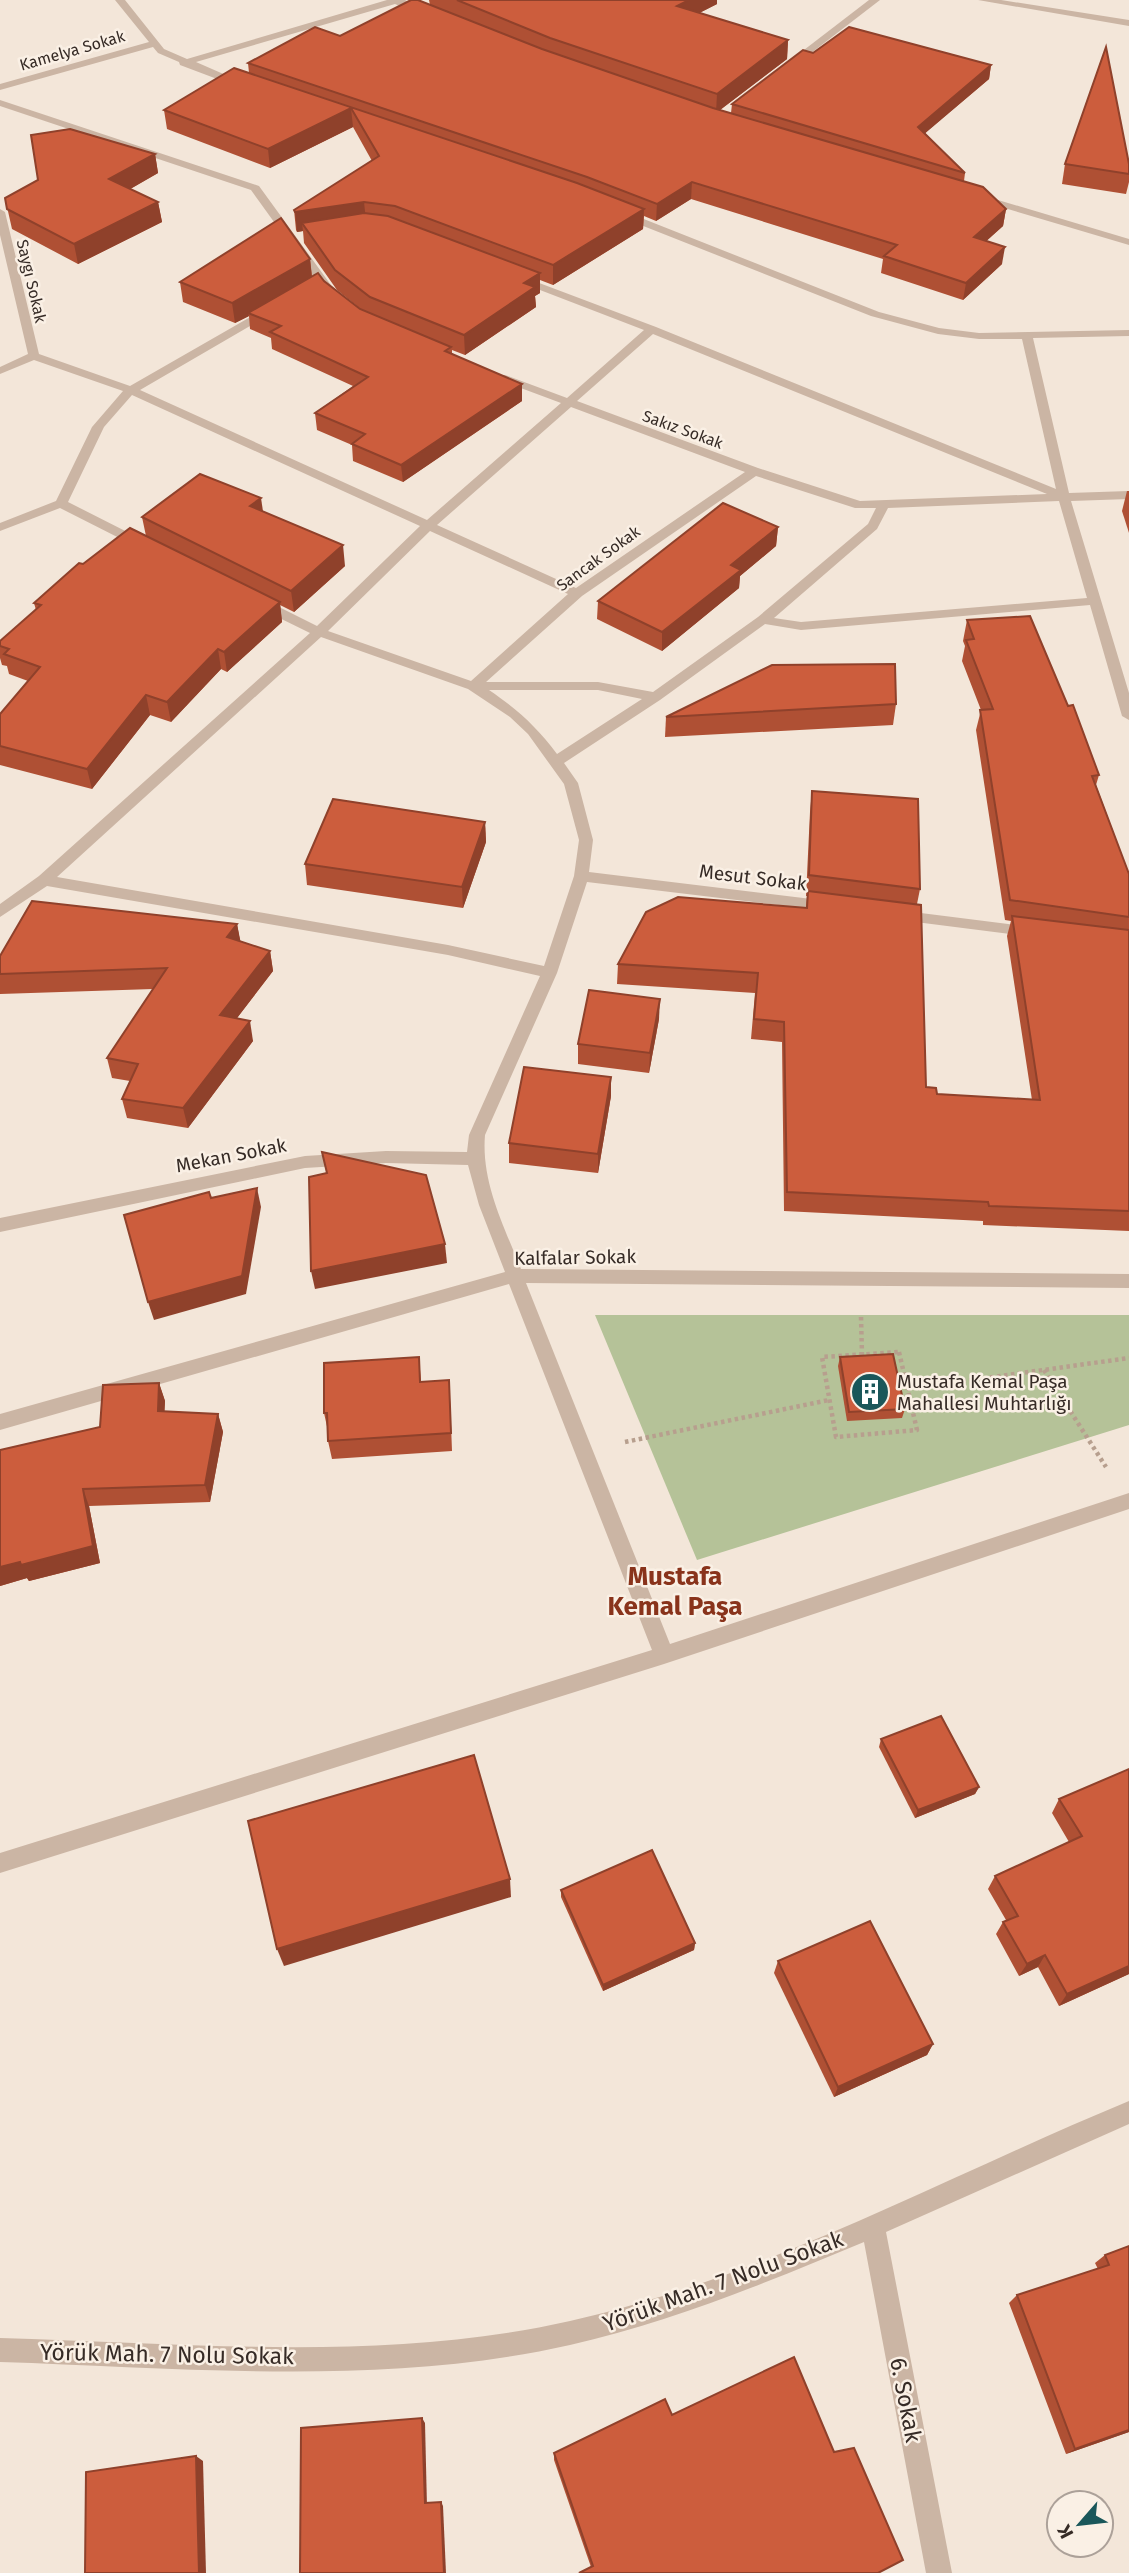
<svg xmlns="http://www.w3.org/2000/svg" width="1129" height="2573" font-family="'Fira Sans',sans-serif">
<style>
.green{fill:#b5c298}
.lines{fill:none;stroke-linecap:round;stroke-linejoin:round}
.path{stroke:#b79f8e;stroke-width:4.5;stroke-dasharray:3.5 3.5;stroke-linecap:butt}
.street{fill:#cbb5a4;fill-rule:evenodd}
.wall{fill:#af5034}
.shaded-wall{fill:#8f412b}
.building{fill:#cc5d3d;stroke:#8f412b;stroke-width:2}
.labels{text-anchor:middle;stroke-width:5;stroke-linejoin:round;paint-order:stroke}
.far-street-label{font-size:16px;fill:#362b26;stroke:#faf0e5}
.street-label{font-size:19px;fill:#362b26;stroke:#faf0e5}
.poi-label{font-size:19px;fill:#362b26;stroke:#faf0e5;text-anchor:start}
.near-street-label{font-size:23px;fill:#362b26;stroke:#faf0e5}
.district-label{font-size:26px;font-weight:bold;fill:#89331b;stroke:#faf0e5}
</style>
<rect width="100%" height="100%" fill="#f3e6d9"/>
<!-- green -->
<polygon class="green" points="595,1315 1129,1315 1129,1425 697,1560"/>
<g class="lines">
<!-- path -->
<g class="path">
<polyline points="861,1317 862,1355"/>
<polygon points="899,1352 917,1430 836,1437 822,1357"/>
<polyline points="1044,1370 1106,1467"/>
<polyline points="907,1389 1129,1358"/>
<polyline points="625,1442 829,1400"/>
</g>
<!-- street -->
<g class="street">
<polygon points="115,0 125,0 164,49 187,59 387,0 405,0 428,13 420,15 395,4 196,62 244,83 244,87 241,88 180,65 179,62 158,53 153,47 0,90 0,84 149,42"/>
<polygon points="869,0 880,0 793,67 787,67 787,63"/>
<polygon points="978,0 1001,0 1129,20 1129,26"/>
<polygon points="0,100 259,186 336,292 326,294 251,190 0,106"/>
<polygon points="978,194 1129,239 1129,245 974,199 973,197"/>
<path d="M 0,209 L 5,212 L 39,354 L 130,386 L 266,308 L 274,308 L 274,312 L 140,390 L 427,520 L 561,403 L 497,379 L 497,375 L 505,375 L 567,398 L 644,330 L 514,280 L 514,276 L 518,275 L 656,327 L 1056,489 L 1022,339 L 979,339 L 938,334 L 871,316 L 618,216 L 618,212 L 626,212 L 879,312 L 939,328 L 979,333 L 1129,330 L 1129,336 L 1033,338 L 1069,493 L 1129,491 L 1129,499 L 1071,501 L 1129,693 L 1129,720 L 1122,716 L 1090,605 L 801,630 L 765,624 L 660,700 L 564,763 L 578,783 L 593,840 L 589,872 L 828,901 L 836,906 L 828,911 L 587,882 L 557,973 L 485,1135 C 481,1182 504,1226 521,1269 L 1129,1274 L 1129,1288 L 526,1283 L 670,1644 L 1129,1493 L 1129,1509 L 664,1664 L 0,1873 L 0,1853 L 652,1650 L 509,1284 L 0,1430 L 0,1414 L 505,1272 L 479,1205 L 468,1165 L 386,1163 L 305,1168 L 0,1232 L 0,1218 L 305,1156 L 386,1151 L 467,1152 L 469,1135 L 540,976 L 448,955 L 47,886 L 0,917 L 0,904 L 39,876 L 310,633 L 255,606 L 255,600 L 265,600 L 317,626 L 420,526 L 132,395 L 104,427 L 68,502 L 145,541 L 145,547 L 137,547 L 60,508 L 0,531 L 0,523 L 56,501 L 92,427 L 123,391 L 34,360 L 0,374 L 0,367 L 28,354 L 0,235 ZM 653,334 L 1047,494 L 860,501 L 758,468 L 577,401 ZM 571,407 L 745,472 L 576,588 L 437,525 ZM 756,476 L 855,508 L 876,508 L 868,524 L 758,617 L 653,692 L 598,682 L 486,682 L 582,596 ZM 1059,501 L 1087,598 L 801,622 L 774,618 L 877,529 L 888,508 ZM 430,531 L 568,594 L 471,681 L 328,631 ZM 321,637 L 468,689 L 510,717 L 528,734 L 564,784 L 579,840 L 574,876 L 544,966 L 448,945 L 57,877 ZM 489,690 L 598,690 L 642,699 L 557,754 C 537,727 517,709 489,690 Z"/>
<polygon points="897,910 1033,927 1041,932 1033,937 892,919 889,915"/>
<path d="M 1129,2101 L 1129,2124 L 886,2232 L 952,2573 L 926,2573 L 864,2242 C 768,2282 671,2322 570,2345 C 385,2387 188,2368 0,2362 L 0,2338 C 188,2343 385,2363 570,2321 C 766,2277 945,2177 1129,2101 Z"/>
</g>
</g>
<!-- wall -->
<g class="wall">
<polygon points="429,0 717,0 717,4 699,13 788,40 787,59 720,110 731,113 732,104 813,53 991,65 989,79 925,133 965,173 964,181 1006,209 1003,226 986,241 1002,264 963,300 881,273 883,259 691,199 656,221 644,216 643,229 553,285 540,280 540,293 535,296 536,307 465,355 452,350 452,353 522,401 403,482 353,461 352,445 317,430 315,413 353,386 272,349 271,338 250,329 249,316 235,323 183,302 180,282 310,259 312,276 324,281 362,310 337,290 304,243 303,231 297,232 296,230 294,210 372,161 353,127 270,168 167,129 164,110 249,73 248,63 340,36 430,5"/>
<polygon points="155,154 158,173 130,189 158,202 162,222 78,264 12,229 5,198"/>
<polygon points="1065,164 1129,164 1129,182 1126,194 1062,184"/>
<polygon points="1127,491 1129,491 1129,533 1122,511"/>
<polygon points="263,512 345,566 294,612 280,605 282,622 227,672 221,669 171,722 150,715 92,789 0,765 0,714 28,681 9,674 7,666 2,665 0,658 0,641 36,610 34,603 83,564 146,536 142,517"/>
<polygon points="778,527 776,546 740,576 739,588 662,651 597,619 598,601"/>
<polygon points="967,620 1068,706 1099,775 1096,785 1129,874 1129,1231 983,1225 983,1221 784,1211 782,1042 751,1039 755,993 617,984 618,964 806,908 807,896 806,896 810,812 812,791 920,889 917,904 926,1087 937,1094 1032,1100 1007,936 1011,921 1005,920 976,730 981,710 962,661 965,646 963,641"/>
<polygon points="896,704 893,725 665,737 666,717"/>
<polygon points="485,822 486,842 463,908 307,885 305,864"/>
<polygon points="237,924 240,941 270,951 273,971 237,1018 253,1041 188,1128 127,1118 122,1099 130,1081 112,1078 107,1058 153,989 0,994 0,956"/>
<polygon points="659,1019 649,1073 578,1064 578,1044"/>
<polygon points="611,1096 598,1173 509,1163 509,1143"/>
<polygon points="419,1357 421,1382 450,1398 452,1451 332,1459 328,1441 328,1431 324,1413"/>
<polygon points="840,1357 905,1409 902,1418 847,1421 838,1366"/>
<polygon points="159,1383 165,1401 164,1411 218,1414 223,1432 210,1502 89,1506 100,1563 29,1581 27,1578 0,1586 0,1450 100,1427"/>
<polygon points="881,1739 979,1787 975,1794 915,1818 879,1747"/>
<polygon points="1129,1769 1129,1974 1059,2006 1038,1967 1019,1976 996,1934 1003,1922 1006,1920 988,1889 995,1876 1069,1842 1052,1813 1059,1799"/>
<polygon points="561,1890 695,1943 694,1950 603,1991 561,1897"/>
<polygon points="778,1961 933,2044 927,2055 834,2097 774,1973"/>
<polygon points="1129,2246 1129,2432 1066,2454 1009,2303 1017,2295 1098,2269 1095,2263 1105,2255"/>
<polygon points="672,2415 878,2573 591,2567 554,2460 554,2453"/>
</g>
<!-- shaded-wall -->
<g class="shaded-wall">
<polygon points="689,0 717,0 717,4 676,25 677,6"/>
<polygon points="788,40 787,59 716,113 717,94"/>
<polygon points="991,65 989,79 916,141 918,127"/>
<polygon points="351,108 353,127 270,168 268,149"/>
<polygon points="155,154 158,173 113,199 109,179"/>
<polygon points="692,182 691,199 656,221 657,204"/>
<polygon points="158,202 162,222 78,264 74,244"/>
<polygon points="364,202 366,221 302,223 303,231 297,232 295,212"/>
<polygon points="644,209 643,229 553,285 553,265"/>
<polygon points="1006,209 1003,226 971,255 974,237"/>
<polygon points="1005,247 1002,264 963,300 966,283"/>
<polygon points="310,259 312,279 248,313 249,316 235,323 232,303"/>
<polygon points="540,273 540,293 535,296 536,307 465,355 464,335 524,283"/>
<polygon points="522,384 522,401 403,482 401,465"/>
<polygon points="261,498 264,518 250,506"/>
<polygon points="778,527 776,546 740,576 739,588 662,651 662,632 731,565"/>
<polygon points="343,545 345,566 294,612 291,591"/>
<polygon points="280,602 282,622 227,672 224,652"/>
<polygon points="218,649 221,669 171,722 167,702"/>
<polygon points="146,695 150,715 92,789 87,769"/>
<polygon points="485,822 486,842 463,908 462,887"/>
<polygon points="237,924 241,944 227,937"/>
<polygon points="270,951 273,971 224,1035 220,1015"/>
<polygon points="660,999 659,1019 649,1073 650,1053"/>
<polygon points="250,1021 253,1041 188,1128 183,1108"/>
<polygon points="611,1077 611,1096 598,1173 598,1154"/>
<polygon points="257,1188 261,1207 246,1294 154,1320 148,1302"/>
<polygon points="445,1244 447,1263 315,1289 311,1271"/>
<polygon points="159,1383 165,1401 164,1428 158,1411"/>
<polygon points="218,1414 223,1432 210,1502 205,1485"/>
<polygon points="83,1489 89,1506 100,1563 29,1581 27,1578 0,1586 0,1567"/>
<polygon points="979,1787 975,1794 915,1818 918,1810"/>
<polygon points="510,1879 511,1897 284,1966 277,1949"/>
<polygon points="695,1943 694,1950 603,1991 603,1985"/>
<polygon points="1045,1955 1038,1967 1019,1976 1027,1964"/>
<polygon points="1129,1966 1129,1974 1059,2006 1067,1994"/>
<polygon points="933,2044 927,2055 834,2097 838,2087"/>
<polygon points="422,2418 425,2423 427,2507 425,2503"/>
<polygon points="1129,2430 1129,2432 1066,2454 1075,2449"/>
<polygon points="196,2456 203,2461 206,2573 199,2573"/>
<polygon points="441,2502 443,2506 446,2573 444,2573"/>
</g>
<!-- building -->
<g class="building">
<polygon points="411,0 418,0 542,49 713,108 983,187 1006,209 974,237 1005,247 966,283 884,256 897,245 692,182 657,204 587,177 248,63 315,27 340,36"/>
<polygon points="457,0 689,0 677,6 788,40 717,94 550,38"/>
<polygon points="849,27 991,65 918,127 965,173 732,104 803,50 813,53"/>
<polygon points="1106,47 1129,164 1129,174 1065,164"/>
<polygon points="234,68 577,183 644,209 553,265 395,206 364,202 295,212 294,210 379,156 351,108 268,149 164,110"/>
<polygon points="70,129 155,154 109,179 158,202 74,244 7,209 5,198 38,180 31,135"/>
<polygon points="364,213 388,216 540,273 524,283 535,287 464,335 370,297 335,270 302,223"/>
<polygon points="281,218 310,259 232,303 180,282"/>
<polygon points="318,273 324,281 360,309 451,347 445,351 522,384 401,465 352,444 365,434 315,413 368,377 270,332 281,326 248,313"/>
<polygon points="200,474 261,498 250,506 343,545 291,591 142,517"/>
<polygon points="723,503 778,527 731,565 741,570 662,632 598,601"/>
<polygon points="130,528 280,602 224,652 218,649 167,702 146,695 87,769 0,746 0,714 40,667 4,654 9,649 0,646 0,641 41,605 34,603 79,563 83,564"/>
<polygon points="1030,616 1068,706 1073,705 1099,775 1092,776 1129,874 1129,917 1010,900 980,710 993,709 966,640 974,639 967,620"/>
<polygon points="895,664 896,704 666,717 772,665"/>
<polygon points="812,791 918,799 920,889 809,875"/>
<polygon points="333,799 485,822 462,887 305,864"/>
<polygon points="808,891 921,905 926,1087 936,1088 937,1094 1040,1100 1012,916 1129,930 1129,1211 989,1206 988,1202 787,1192 784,1022 754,1019 758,973 618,964 646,912 678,897 807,908"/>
<polygon points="32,901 237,924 227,937 270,951 220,1015 250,1021 183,1108 122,1099 138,1064 107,1058 167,968 0,974 0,956"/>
<polygon points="589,990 660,999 650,1053 578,1044"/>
<polygon points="524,1067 611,1077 598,1154 509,1143"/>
<polygon points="322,1152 426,1175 445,1244 311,1271 309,1177 327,1173"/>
<polygon points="257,1188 242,1276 148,1302 124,1215 209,1192 211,1198"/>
<polygon points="893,1354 905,1409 849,1412 840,1357"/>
<polygon points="419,1357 420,1382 449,1380 451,1433 328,1441 327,1413 324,1413 324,1363"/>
<polygon points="159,1383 158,1411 218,1414 205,1485 83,1489 93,1546 21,1565 20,1562 0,1567 0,1450 100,1427 103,1385"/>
<polygon points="941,1716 979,1787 918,1810 881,1739"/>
<polygon points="474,1755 510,1879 277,1949 248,1821"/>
<polygon points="1129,1769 1129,1966 1067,1994 1045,1955 1027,1964 1003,1922 1018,1916 995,1876 1082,1836 1059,1799"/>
<polygon points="652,1850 695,1943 603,1985 561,1890"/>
<polygon points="870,1921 933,2044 838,2087 778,1961"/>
<polygon points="1129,2246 1129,2430 1075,2449 1017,2295 1109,2265 1105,2255"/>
<polygon points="794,2357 834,2452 854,2448 903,2560 878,2573 579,2573 593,2566 554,2453 665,2399 672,2415"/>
<polygon points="422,2418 425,2503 441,2502 444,2573 300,2573 301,2428"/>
<polygon points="196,2456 199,2573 85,2573 86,2472"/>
</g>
<!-- icons -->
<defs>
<symbol id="building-disc" viewBox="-11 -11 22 22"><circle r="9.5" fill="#1a575a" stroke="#faf0e5"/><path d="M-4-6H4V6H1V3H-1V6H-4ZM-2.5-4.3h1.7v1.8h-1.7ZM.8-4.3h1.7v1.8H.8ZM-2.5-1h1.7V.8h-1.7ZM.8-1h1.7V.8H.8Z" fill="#fff"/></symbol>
</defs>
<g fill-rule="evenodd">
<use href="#building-disc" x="848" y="1370" width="44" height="44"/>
</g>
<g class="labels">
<!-- far-street labels -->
<g class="far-street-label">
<text transform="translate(72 50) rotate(-16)" y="6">Kamelya Sokak</text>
<text transform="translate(32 281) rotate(77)" y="6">Saygı Sokak</text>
<text transform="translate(683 429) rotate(20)" y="6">Sakız Sokak</text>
<text transform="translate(598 558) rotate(-36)" y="6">Sancak Sokak</text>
</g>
<!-- street labels -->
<g class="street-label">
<text transform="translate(753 877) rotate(7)" y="7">Mesut Sokak</text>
<text transform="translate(231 1155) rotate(-11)" y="7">Mekan Sokak</text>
<text transform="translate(575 1257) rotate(-1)" y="7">Kalfalar Sokak</text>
</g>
<!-- poi labels -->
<g class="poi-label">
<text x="897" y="1388">Mustafa Kemal Paşa<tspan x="897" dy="22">Mahallesi Muhtarlığı</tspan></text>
</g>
<!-- near-street labels -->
<g class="near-street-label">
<text transform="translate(723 2281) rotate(-20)" y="8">Yörük Mah. 7 Nolu Sokak</text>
<text transform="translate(167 2354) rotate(1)" y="8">Yörük Mah. 7 Nolu Sokak</text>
<text transform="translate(906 2400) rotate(79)" y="8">6. Sokak</text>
</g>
<!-- district labels -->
<g class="district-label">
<text x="675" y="1585">Mustafa<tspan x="675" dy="30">Kemal Paşa</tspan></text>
</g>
</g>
<!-- north arrow -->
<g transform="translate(1080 2524) rotate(242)"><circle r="33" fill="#faf0e5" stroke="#aca199" stroke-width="2"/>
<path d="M0-5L12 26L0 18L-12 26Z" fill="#1a575a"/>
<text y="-10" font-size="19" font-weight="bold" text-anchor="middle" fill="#362b26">K</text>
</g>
</svg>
